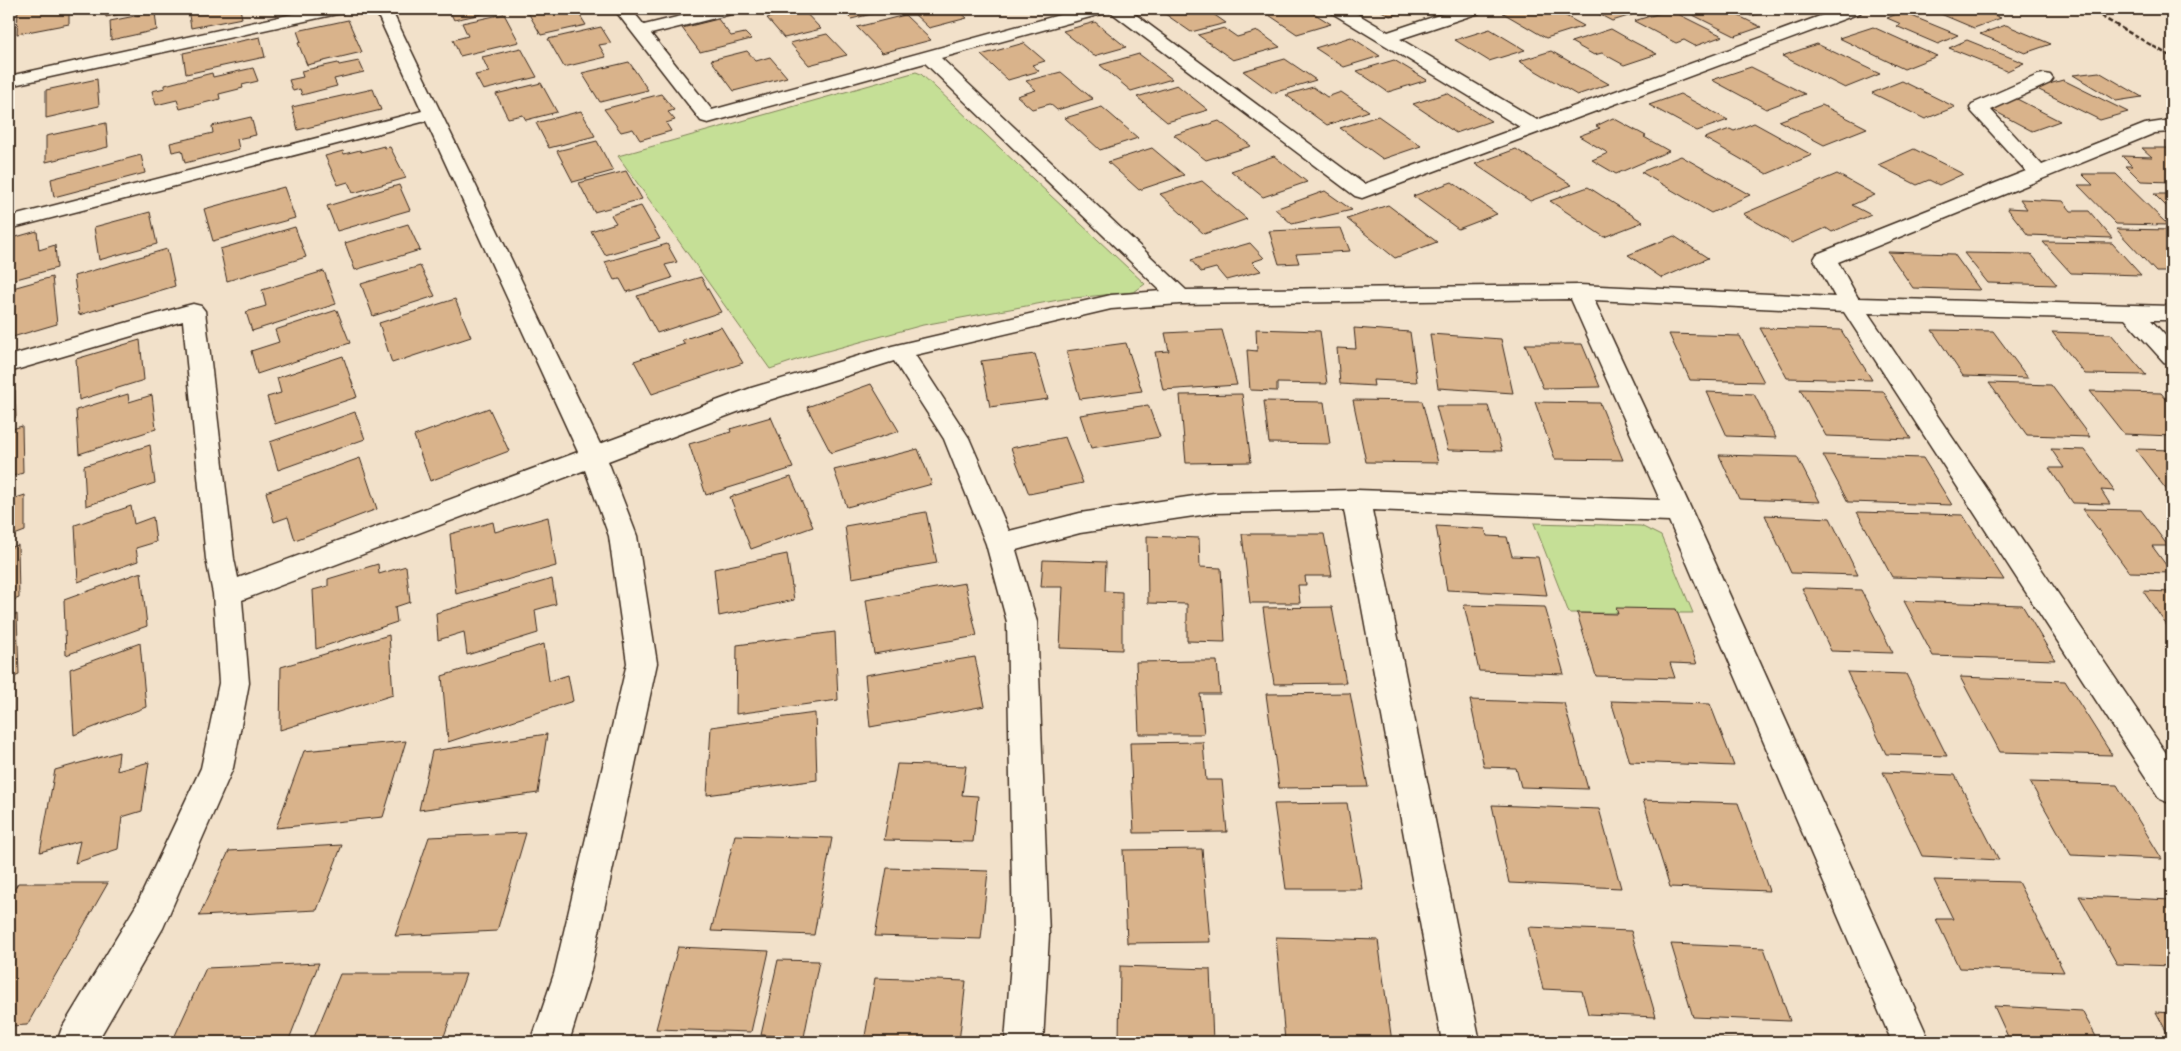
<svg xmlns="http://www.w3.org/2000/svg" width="2181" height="1051" font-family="Delius,sans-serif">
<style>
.green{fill:#c5df96;stroke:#80845a}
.building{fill:#d9b38b;stroke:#3b2a1e}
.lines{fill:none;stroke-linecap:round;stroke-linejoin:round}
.minor-casing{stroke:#3b2a1e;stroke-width:3}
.minor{fill:#fcf5e5;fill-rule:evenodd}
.rail{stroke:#3b2a1e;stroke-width:2.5;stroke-dasharray:5 2.5;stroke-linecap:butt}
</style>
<rect width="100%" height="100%" fill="#f2e1ca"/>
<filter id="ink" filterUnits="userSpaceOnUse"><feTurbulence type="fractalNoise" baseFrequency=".02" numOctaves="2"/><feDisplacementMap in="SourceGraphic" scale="10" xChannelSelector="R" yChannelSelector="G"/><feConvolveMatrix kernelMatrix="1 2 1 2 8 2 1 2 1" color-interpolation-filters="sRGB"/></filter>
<g filter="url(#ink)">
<!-- green -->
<g class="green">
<polygon points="916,72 921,74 1145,284 1134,292 1064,299 923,325 805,357 770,369 618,156"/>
<polygon points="1534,523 1641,526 1661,536 1693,613 1569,613"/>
</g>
<!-- building -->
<g class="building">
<polygon points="18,9 69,9 69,24 17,34"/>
<polygon points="105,9 145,9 106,17"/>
<polygon points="188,9 240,9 242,18 191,28"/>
<polygon points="432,9 495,9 496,11 454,20 449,10 434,14"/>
<polygon points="526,9 576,9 586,25 541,35"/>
<polygon points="802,9 821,29 784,38 767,18"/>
<polygon points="841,9 887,9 888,10 851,19"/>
<polygon points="917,9 957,9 967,18 929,28 910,10"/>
<polygon points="1158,9 1206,9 1226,23 1191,32"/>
<polygon points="1281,9 1307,9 1331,24 1297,34 1266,13"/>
<polygon points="1378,9 1416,9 1390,16"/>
<polygon points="1517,9 1553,9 1584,26 1546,38 1503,13"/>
<polygon points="1589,9 1646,9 1648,10 1612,21"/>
<polygon points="1681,9 1725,9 1761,27 1735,36"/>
<polygon points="1736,9 1774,9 1751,16"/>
<polygon points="1929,9 1980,9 2001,18 1974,28"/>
<polygon points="1670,10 1712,31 1723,36 1695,46 1684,40 1676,43 1634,21"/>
<polygon points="155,12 157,30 111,40 110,21"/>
<polygon points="1902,12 1958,35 1938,44 1896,26 1901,24 1887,18"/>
<polygon points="504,14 519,42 460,56 453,40 468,36 462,23"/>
<polygon points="905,15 931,40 882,53 857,27"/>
<polygon points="718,19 731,36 745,33 751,39 700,52 682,28"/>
<polygon points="348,20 362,52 307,65 298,43 301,42 297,31"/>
<polygon points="1095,22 1126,47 1094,56 1063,31"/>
<polygon points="2006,25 2051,44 2025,53 1980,34"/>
<polygon points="601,27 611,43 599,45 606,57 564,67 548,39"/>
<polygon points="1873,27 1937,56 1904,69 1839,38"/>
<polygon points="1224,28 1237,37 1258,31 1280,47 1233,60 1198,35"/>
<polygon points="1490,29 1525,50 1489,61 1455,40"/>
<polygon points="1611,29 1634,42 1657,54 1624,65 1602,53 1594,55 1571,42"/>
<polygon points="827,34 847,55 809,65 790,43"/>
<polygon points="260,37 265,57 186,74 183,53"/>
<polygon points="1351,37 1380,56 1344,67 1315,48"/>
<polygon points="1967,40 2024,63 2007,71 1949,48"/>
<polygon points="1024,43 1045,61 1032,65 1039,71 1008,80 981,55"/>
<polygon points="1817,44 1880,74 1845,88 1782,56"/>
<polygon points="521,48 537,77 483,90 475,75 489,72 482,57"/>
<polygon points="747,51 756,61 770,57 787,77 734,91 711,60"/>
<polygon points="1551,51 1609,84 1577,95 1519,61"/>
<polygon points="1139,54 1172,79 1131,91 1100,65"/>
<polygon points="1285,59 1316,80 1273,93 1243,71"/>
<polygon points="1394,60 1427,80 1388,92 1357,71"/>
<polygon points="359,61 364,72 334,79 337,86 302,95 300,89 293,91 289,80 303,77 301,71 338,63 339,65"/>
<polygon points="629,62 648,90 600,102 582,73"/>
<polygon points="1751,67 1805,94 1766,109 1712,80"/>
<polygon points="253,68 258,81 242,85 243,88 219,94 220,99 180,109 177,100 156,105 152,91 165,88 165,85 212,73 213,77"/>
<polygon points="1061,72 1093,99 1057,110 1050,104 1032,109 1017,96 1036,90 1026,81"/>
<polygon points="2099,72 2142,97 2116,101 2073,75"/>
<polygon points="97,79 99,106 46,118 46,90"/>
<polygon points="2063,80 2128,112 2100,120 2035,88"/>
<polygon points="1902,81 1955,107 1925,119 1872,93"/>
<polygon points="541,83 557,112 526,120 523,115 508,118 496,94"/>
<polygon points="1177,85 1208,110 1167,122 1137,97"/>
<polygon points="1313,87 1327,97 1341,92 1369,111 1327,125 1286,95"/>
<polygon points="373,89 381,110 298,130 292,107"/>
<polygon points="1447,93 1491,121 1456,133 1413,104"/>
<polygon points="661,94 674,110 668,112 675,120 666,123 671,131 640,140 633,129 621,132 604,109"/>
<polygon points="1680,94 1728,120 1697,131 1649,105"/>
<polygon points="2015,98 2060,121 2032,131 1987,107"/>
<polygon points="1822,105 1867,128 1824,145 1779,121"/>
<polygon points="1102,107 1138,138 1100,150 1065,118"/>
<polygon points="581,111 595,136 549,148 536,123"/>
<polygon points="1378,116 1421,146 1383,159 1340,128"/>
<polygon points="251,117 256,135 237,139 239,149 185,163 182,150 172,152 170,143 213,133 212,126"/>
<polygon points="1613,118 1646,136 1644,137 1669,151 1616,174 1592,160 1608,153 1579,136 1600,128 1596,126"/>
<polygon points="1219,121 1251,146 1206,160 1174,135"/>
<polygon points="106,123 108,147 46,162 46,136"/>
<polygon points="1754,123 1812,155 1767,174 1704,138 1730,129 1734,131"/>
<polygon points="597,141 613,171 573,182 557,151"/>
<polygon points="384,146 385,148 390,147 406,178 353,193 348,182 338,185 325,156 343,151 344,154 360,150 361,152"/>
<polygon points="1152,148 1184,175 1139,190 1108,162"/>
<polygon points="2142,148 2172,148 2172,182 2141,181 2126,166 2132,166 2122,156 2152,157"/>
<polygon points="1516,149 1572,185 1530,201 1475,164"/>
<polygon points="1914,149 1963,174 1939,185 1929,180 1917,185 1878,165"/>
<polygon points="141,155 145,173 54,197 51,179"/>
<polygon points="1274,156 1307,182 1263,197 1231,171"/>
<polygon points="1681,156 1750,195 1711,213 1641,172"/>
<polygon points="626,171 642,199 594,212 579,183"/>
<polygon points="1837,174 1875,195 1852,205 1871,215 1832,232 1826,228 1792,243 1743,214"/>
<polygon points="2082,174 2116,174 2168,225 2116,224 2078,185 2093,185"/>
<polygon points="1202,181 1247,219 1204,234 1160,194"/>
<polygon points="1452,182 1497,214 1458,229 1413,196"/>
<polygon points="399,185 410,210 337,231 327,206"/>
<polygon points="284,187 295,218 213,241 204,209"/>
<polygon points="1588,187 1643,222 1604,237 1550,201"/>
<polygon points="1325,191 1352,210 1292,224 1275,209"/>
<polygon points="2154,194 2172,194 2172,212"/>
<polygon points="2020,199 2063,201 2071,211 2089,211 2112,238 2028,235 2007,208 2027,209"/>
<polygon points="1388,205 1437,242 1395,258 1347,219"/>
<polygon points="641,206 660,239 605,255 591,231 616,223 611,215"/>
<polygon points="150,212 157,244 99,260 94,227"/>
<polygon points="408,224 420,250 355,270 345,243"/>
<polygon points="295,227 306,257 227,281 220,249"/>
<polygon points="1341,228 1350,251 1296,254 1299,263 1279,264 1269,231"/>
<polygon points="2116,229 2172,230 2172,272 2156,272"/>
<polygon points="37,231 39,250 55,245 57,268 9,281 9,239"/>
<polygon points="1674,236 1708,258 1662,278 1628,255"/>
<polygon points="2043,242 2112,243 2141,275 2071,273"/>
<polygon points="1250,243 1264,258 1252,262 1261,271 1226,280 1216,268 1201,272 1191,260"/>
<polygon points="667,244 677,262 665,265 672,278 627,292 620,279 614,280 605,262"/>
<polygon points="167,249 175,286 79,315 74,276"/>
<polygon points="1888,252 1954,254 1980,290 1913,288"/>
<polygon points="1964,253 2031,254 2057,285 1988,283"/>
<polygon points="420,266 435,296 373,316 361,284"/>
<polygon points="324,271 336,304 252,331 246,312 266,306 262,290"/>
<polygon points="52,277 57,324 9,338 9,289"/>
<polygon points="701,277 721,312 657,333 637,296"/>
<polygon points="455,299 471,337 392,363 379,323"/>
<polygon points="337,310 350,343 257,374 251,351 279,342 275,330"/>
<polygon points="721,327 743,363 652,394 634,361 685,344 682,340"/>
<polygon points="1354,328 1410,332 1417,382 1373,380 1374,386 1340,384 1337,348 1356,349"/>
<polygon points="1760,328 1841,330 1872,380 1787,378"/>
<polygon points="1256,329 1320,331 1327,384 1277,383 1277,391 1250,390 1247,350 1257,351"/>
<polygon points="1222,330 1237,385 1163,390 1155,352 1169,351 1165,333"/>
<polygon points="1932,330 1993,331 2028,378 1963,376"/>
<polygon points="2052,332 2111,334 2146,375 2085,374"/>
<polygon points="1430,334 1501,339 1513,393 1438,388"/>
<polygon points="1669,334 1740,336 1764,382 1690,380"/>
<polygon points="140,340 144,380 79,400 76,359"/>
<polygon points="1126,343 1142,391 1080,399 1066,351"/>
<polygon points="1525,344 1582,344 1600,387 1543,388"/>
<polygon points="1035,354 1048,399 990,407 981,361"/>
<polygon points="343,356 357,397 275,424 267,397 281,393 277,378"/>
<polygon points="1989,383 2051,385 2090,437 2027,435"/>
<polygon points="871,384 899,431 831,453 807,407"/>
<polygon points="1800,389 1883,391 1911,439 1826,436"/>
<polygon points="15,390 16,417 9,419 9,392"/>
<polygon points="2090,391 2161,393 2172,406 2172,436 2124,434"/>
<polygon points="1707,392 1754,394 1776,438 1727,436"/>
<polygon points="128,394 129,402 152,395 156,429 79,454 76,410"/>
<polygon points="1242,394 1251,462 1186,463 1180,395"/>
<polygon points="1353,400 1422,401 1438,463 1366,462"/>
<polygon points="1264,401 1324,402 1330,444 1269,443"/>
<polygon points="1535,402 1600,403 1623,460 1555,459"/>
<polygon points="1148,405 1160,437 1091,448 1080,415"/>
<polygon points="1436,406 1488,406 1502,451 1448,450"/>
<polygon points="489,408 509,451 430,481 414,436"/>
<polygon points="355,412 365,439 278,470 270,442"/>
<polygon points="771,417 793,468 706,495 689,444 731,432 730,429"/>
<polygon points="22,426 23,473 9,477 9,430"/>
<polygon points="1065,437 1083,483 1029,494 1011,448"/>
<polygon points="150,445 155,483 86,506 84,466"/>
<polygon points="918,449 932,484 847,507 834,470"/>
<polygon points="2051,449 2085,450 2115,491 2101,490 2110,504 2073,503 2049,468 2064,468"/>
<polygon points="2135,449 2172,450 2172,497"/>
<polygon points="1719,455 1797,457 1820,502 1739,499"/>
<polygon points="1823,455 1923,458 1952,505 1848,502"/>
<polygon points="360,458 377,509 295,540 288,517 274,522 266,492"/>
<polygon points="791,477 813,527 751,549 730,497"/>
<polygon points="9,483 10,500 25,495 25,531 9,537"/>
<polygon points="131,506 134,524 153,517 156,542 136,548 138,561 78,582 75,525"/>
<polygon points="2083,509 2141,510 2168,546 2152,546 2172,573 2129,572"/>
<polygon points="926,512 937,563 852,578 845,526"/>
<polygon points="1857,512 1963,515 2004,580 1892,577"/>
<polygon points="1765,515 1830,518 1858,575 1791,573"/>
<polygon points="548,517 556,566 456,594 450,534 493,522 495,532"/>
<polygon points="1436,526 1485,529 1487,536 1507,537 1512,556 1538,557 1547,595 1447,590"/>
<polygon points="1242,534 1324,534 1332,576 1305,576 1306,585 1298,585 1300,603 1250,603"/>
<polygon points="1147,536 1199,538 1200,567 1221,568 1225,642 1187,641 1187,604 1148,603"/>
<polygon points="18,545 19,598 9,602 9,548"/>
<polygon points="787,554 794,600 719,616 714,569"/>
<polygon points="1043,560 1106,562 1105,591 1122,592 1122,650 1060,648 1063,587 1041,587"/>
<polygon points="378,564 379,574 406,566 410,602 395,607 397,622 316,649 313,590 328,586 328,579"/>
<polygon points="141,572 147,626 66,655 64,600"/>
<polygon points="552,579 556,604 535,610 538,633 467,655 464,632 438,640 436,613"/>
<polygon points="965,583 977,636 874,654 866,600"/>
<polygon points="1802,588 1861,590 1893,653 1831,651"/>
<polygon points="2143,591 2172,592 2172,633"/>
<polygon points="1904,601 2022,605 2055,660 1933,656"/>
<polygon points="1464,605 1545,607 1564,674 1479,671"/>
<polygon points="1332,607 1346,683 1274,684 1263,608"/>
<polygon points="1616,608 1676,609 1697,664 1670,663 1675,678 1596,676 1577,613 1618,614"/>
<polygon points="17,614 19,675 9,679 9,617"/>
<polygon points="835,632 838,700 736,714 737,645"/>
<polygon points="389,635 393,695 280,730 281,667"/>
<polygon points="140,643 146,707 74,735 70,669"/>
<polygon points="544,644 549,681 568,675 573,701 448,742 442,676"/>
<polygon points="975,657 985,706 870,727 865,675"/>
<polygon points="1198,661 1217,661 1220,694 1200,694 1204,734 1139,734 1136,662"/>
<polygon points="1847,672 1906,674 1947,756 1886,754"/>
<polygon points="1960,677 2065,681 2112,755 2000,752"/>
<polygon points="12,693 13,760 9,761 9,694"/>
<polygon points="1350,693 1368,787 1279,788 1266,694"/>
<polygon points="1470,700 1564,703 1588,789 1521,787 1516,768 1484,767"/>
<polygon points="1611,701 1710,704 1734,766 1630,762"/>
<polygon points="815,713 817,780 707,795 711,727"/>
<polygon points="547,734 538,793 419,810 432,751"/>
<polygon points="406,741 383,817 276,828 304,751"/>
<polygon points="1203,742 1206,780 1222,780 1227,832 1134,833 1130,743"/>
<polygon points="119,752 117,771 149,762 142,811 122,817 118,849 75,863 80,841 40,852 55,770"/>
<polygon points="897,764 966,766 962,795 978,796 973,842 884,840"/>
<polygon points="1883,772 1955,775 1999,860 1922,856"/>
<polygon points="2030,782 2117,785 2162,859 2071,855"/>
<polygon points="1643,800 1738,803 1769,891 1670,887"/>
<polygon points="1347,803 1362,889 1286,889 1274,804"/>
<polygon points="1492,805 1599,809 1621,888 1509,883"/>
<polygon points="526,833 497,931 395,936 429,837"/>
<polygon points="735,835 832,838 814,935 711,931"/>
<polygon points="342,845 317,910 199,916 229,851"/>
<polygon points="1202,849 1210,942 1127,943 1123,850"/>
<polygon points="887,868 988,871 981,939 875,936"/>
<polygon points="1934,880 2018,882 2064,972 1959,968 1936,919 1953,919"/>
<polygon points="18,883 108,883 27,1025 9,1026 9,973 12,968 9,968 9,898"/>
<polygon points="2079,896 2172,900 2172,966 2117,964"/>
<polygon points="1528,927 1631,931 1656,1017 1588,1014 1582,991 1543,989"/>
<polygon points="1276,937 1378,940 1392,1042 1285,1041"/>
<polygon points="1671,944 1764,948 1790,1021 1693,1017"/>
<polygon points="678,947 769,951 751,1032 656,1029"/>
<polygon points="778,960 819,961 804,1037 761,1035"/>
<polygon points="319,963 288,1042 172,1042 206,968"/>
<polygon points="1120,966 1210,969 1213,1042 1119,1042"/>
<polygon points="340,974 466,974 442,1042 312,1042"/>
<polygon points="875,978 966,981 959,1042 864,1042"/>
<polygon points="1994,1006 2082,1011 2099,1042 1993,1042 1991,1038 2009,1039"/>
<polygon points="2156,1012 2172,1013 2172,1042"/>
<polygon points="1588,1037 1636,1039 1636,1042 1589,1042"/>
<polygon points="1713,1039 1804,1042 1714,1042"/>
</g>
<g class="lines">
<defs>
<g id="minor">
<polygon points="315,9 345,9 343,13 337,14 9,86 9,76"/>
<path d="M 375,9 L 391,9 L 600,444 L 751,388 L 892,346 L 1111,295 L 1161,291 L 925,63 L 708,123 L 701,121 L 614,9 L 631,9 L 644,25 L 710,9 L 737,9 L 735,13 L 651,34 L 712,110 L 1081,9 L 1107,9 L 1105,13 L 941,58 L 1186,290 L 1579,285 L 1835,297 L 1814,259 L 1817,254 L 2026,171 L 1972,112 L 1970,108 L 1972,104 L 2038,75 L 2044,74 L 2050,75 L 2053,79 L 2050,83 L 1991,110 L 2042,165 L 2145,124 L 2172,120 L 2172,132 L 2155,133 L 1838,262 L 1858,298 L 2172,306 L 2172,320 L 2151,320 L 2172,343 L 2172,365 L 2164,362 L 2125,319 L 1868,313 L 2172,762 L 2172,804 L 2160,799 L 1844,312 L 1594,300 L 1692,511 L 1930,1042 L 1892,1042 L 1669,521 L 1372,510 L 1480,1042 L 1442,1042 L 1344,510 L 1214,513 L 1080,533 L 1016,550 L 1037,622 L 1049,935 L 1043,1042 L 1005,1042 L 1013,935 L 1007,622 L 986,544 L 944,439 L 894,361 L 769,400 L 608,461 L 637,536 L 657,663 L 590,974 L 569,1042 L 531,1042 L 554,974 L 627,663 L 609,536 L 585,470 L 242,600 L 249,683 L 233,768 L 163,928 L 97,1042 L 57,1042 L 62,1028 L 137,904 L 201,768 L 219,683 L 213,594 L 206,559 L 183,321 L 9,372 L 9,356 L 185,306 L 193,304 L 201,306 L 205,311 L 234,559 L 238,578 L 578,452 L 426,121 L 9,229 L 9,217 L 422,111 ZM 1571,299 L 1660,500 L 1356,490 L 1214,493 L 1080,513 L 1009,531 L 969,438 L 915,355 L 1111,309 L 1180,304 Z"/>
<polygon points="1110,9 1128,9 1364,184 1520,127 1332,13 1330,9 1349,9 1388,32 1457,9 1481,9 1479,13 1400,39 1537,120 1839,9 1862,9 1860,13 1362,198 1355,196 1112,13"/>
</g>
</defs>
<!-- minor casing -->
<use href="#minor" class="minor-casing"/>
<!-- minor -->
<use href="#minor" class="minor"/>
<!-- rail -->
<polyline class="rail" points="2088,9 2172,57"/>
</g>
</g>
<!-- margin -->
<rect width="2181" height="1051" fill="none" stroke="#fcf5e5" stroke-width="30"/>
<rect x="15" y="15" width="2151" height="1021" fill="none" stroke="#3b2a1e" stroke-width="2" filter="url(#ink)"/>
</svg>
